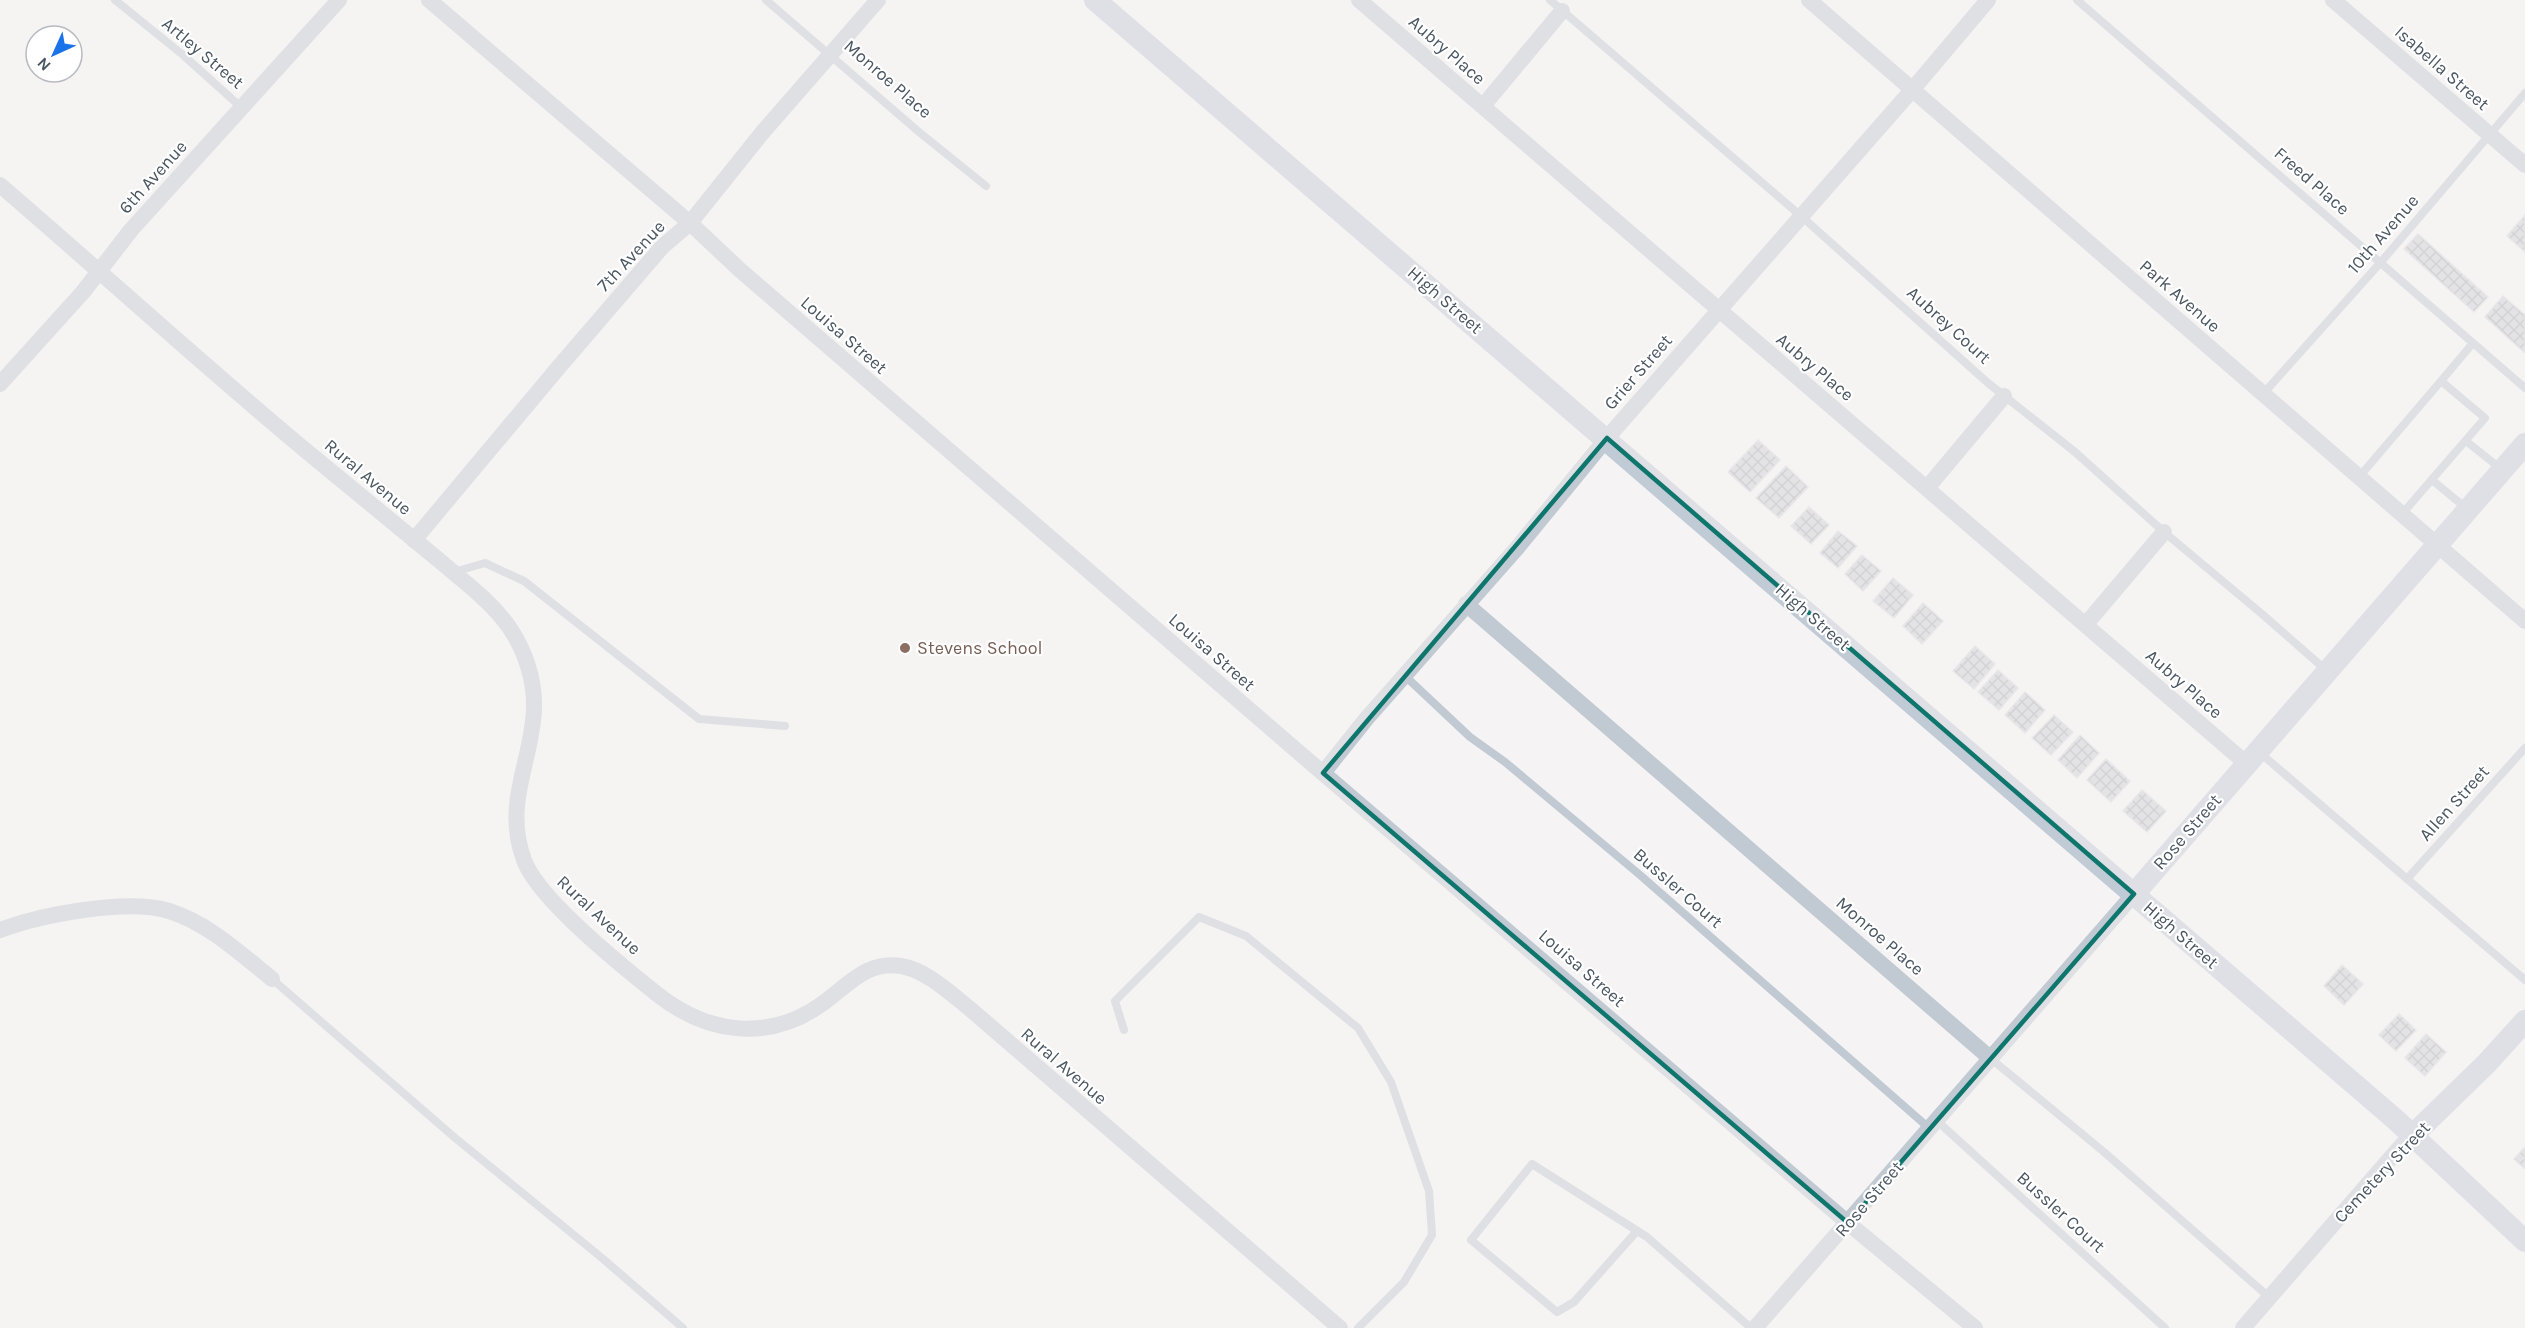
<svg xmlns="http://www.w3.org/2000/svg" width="2525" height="1328" font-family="Karla,sans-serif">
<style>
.building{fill:url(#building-cross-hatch);stroke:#d7d9de;stroke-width:1.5}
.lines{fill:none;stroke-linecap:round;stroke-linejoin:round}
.lane{stroke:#c1cad2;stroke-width:8}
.street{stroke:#c1cad2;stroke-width:16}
.secondary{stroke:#c1cbd6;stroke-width:22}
.marked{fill:none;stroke:#0f766e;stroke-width:4.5;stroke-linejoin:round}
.education-dot{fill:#8d6e63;stroke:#fff;stroke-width:2}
.labels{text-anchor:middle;stroke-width:4.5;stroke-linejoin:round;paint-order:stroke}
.street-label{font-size:18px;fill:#4a5661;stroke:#fff}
.education-label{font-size:18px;fill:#785e54;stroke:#fff;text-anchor:start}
</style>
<defs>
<pattern id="building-cross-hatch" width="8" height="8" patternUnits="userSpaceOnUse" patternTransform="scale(1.5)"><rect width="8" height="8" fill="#cdcfd5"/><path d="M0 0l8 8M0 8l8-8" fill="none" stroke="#a8abb0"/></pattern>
</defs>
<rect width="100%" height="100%" fill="#f5f3f3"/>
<!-- building -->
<g class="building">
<polygon points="2525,215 2525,252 2507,236"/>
<polygon points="2418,234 2488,297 2474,312 2404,249"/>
<polygon points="2503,296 2525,315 2525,353 2485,317"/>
<polygon points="1758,440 1780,460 1750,492 1728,472"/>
<polygon points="1786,466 1808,487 1779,518 1756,498"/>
<polygon points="1809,507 1829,525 1811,544 1791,526"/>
<polygon points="1838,531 1857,546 1838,568 1820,553"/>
<polygon points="1862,555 1881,571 1863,591 1845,574"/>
<polygon points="1893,578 1913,595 1894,618 1873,601"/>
<polygon points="1923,603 1943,621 1922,644 1903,626"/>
<polygon points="1975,646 1995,664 1974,689 1953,671"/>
<polygon points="1998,670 2018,688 1999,710 1978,692"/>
<polygon points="2025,692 2045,710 2025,733 2005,715"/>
<polygon points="2054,715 2073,732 2051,755 2032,738"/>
<polygon points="2080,735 2099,753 2077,778 2058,760"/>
<polygon points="2106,759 2130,781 2111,802 2087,780"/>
<polygon points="2142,790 2166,811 2147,832 2123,811"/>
<polygon points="2342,965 2363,984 2344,1005 2324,986"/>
<polygon points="2399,1014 2416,1030 2396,1051 2379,1035"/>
<polygon points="2426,1034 2446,1052 2425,1076 2405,1058"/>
<polygon points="2525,1147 2525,1169 2514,1159"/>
</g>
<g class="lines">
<!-- lane -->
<g class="lane">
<polyline points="115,0 183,55 242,108"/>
<polyline points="766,0 919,132 986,186"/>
<polyline points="1550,0 1801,216 1988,383 2075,452 2164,532 2262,614 2327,671"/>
<polyline points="2077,0 2525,388"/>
<polyline points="2441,381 2473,343"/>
<polyline points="2263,394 2381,262 2525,93"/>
<polyline points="2466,441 2501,469"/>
<polyline points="2359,477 2441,381 2485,418 2402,514"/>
<polyline points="2432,480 2466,508"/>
<polyline points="454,572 485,563 524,581 699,719 785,726"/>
<polyline points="1404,675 1470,737 1505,762 1640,875 1929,1128"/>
<polyline points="2259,752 2525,980"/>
<polyline points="2407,879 2525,748"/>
<polyline points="272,979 454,1137 602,1258 683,1328"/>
<polyline points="1124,1030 1115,1001 1199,917 1246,936 1358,1028 1391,1082 1429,1191 1432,1235 1404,1282 1358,1328"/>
<polyline points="1990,1058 2104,1152 2270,1298"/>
<polyline points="1936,1120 2165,1328"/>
<polyline points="1637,1231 1574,1302 1557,1312 1471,1240 1532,1164 1647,1237 1751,1328"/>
</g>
<!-- street -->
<g class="street">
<polyline points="429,0 690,223 740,270 1296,750 1848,1223 1975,1328"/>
<polyline points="1359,0 2247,764"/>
<polyline points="1809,0 2525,621"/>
<polyline points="2333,0 2525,165"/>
<polyline points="1483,106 1562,11"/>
<path d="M 0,185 C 106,276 208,370 316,459 C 357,493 399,527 440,561 C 463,581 491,601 509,627 C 525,650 535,680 534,709 C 532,762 503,804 524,860 C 538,899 623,967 657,994 C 706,1033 766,1042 819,1006 C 846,988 865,960 901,966 C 926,970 950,993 969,1008 L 1340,1328"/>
<polyline points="0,384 83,292 131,230 339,0"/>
<polyline points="1927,488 2004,396"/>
<polyline points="414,540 558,368 662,247 690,223 762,133 878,0"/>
<polyline points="1466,604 1990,1058"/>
<polyline points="2086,624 2164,532"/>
<polyline points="1323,773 1367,718 1517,548 1607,438 1912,90 1988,0"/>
<path d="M 0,930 C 40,915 127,898 169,911 C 208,923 241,954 272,979"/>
<polyline points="1755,1328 2134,894"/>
<polyline points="2243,1328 2401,1146 2413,1135"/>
</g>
<!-- secondary -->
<g class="secondary">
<polyline points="1095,0 2396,1120 2525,1241"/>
<polyline points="2134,894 2525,444"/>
<polyline points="2413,1135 2487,1063 2525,1021"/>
</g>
</g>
<!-- marked area -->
<path d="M0 0H2525V1328H0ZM 1607,438 L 2134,894 L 1848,1223 L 1323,773 Z" fill="#f5f3f3" fill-opacity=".55" fill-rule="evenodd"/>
<path class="marked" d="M 1607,438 L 2134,894 L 1848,1223 L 1323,773 Z"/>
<!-- markers -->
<circle class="education-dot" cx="905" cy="648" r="6"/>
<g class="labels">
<!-- street labels -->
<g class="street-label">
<text transform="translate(1447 50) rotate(41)" y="6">Aubry Place</text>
<text transform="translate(203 53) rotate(40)" y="6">Artley Street</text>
<text transform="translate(2442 68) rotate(41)" y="6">Isabella Street</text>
<text transform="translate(888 79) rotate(41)" y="6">Monroe Place</text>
<text transform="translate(153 177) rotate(-48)" y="6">6th Avenue</text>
<text transform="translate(2312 181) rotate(41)" y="6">Freed Place</text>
<text transform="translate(2383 234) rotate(-49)" y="6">10th Avenue</text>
<text transform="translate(631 256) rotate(-47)" y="6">7th Avenue</text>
<text transform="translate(2180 296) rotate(41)" y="6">Park Avenue</text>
<text transform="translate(1445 300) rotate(41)" y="6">High Street</text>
<text transform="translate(1949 325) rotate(42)" y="6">Aubrey Court</text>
<text transform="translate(844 335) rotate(41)" y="6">Louisa Street</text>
<text transform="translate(1815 367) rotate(40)" y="6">Aubry Place</text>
<text transform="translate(1638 372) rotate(-49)" y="6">Grier Street</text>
<text transform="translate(368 477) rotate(40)" y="6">Rural Avenue</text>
<text transform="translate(1813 617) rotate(41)" y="6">High Street</text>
<text transform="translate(1212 652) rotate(41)" y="6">Louisa Street</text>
<text transform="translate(2184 684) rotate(41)" y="6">Aubry Place</text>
<text transform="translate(2454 803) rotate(-48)" y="6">Allen Street</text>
<text transform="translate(2187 832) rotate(-49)" y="6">Rose Street</text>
<text transform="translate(1678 888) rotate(41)" y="6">Bussler Court</text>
<text transform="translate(599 915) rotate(43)" y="6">Rural Avenue</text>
<text transform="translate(2181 935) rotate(41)" y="6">High Street</text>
<text transform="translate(1880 936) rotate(41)" y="6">Monroe Place</text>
<text transform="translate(1582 968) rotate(41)" y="6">Louisa Street</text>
<text transform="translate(1064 1066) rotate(41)" y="6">Rural Avenue</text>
<text transform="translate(2382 1172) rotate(-47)" y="6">Cemetery Street</text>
<text transform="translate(1869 1199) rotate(-49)" y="6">Rose Street</text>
<text transform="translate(2061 1212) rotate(42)" y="6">Bussler Court</text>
</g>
<!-- education labels -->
<g class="education-label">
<text x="917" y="654">Stevens School</text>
</g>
</g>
<!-- north arrow -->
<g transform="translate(54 54) rotate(225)"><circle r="28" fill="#ffffff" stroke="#b7bbc0" stroke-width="1.5"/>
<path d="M0-4.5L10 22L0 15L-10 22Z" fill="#1a73e8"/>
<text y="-9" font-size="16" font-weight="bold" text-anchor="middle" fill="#4a5661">N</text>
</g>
</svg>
